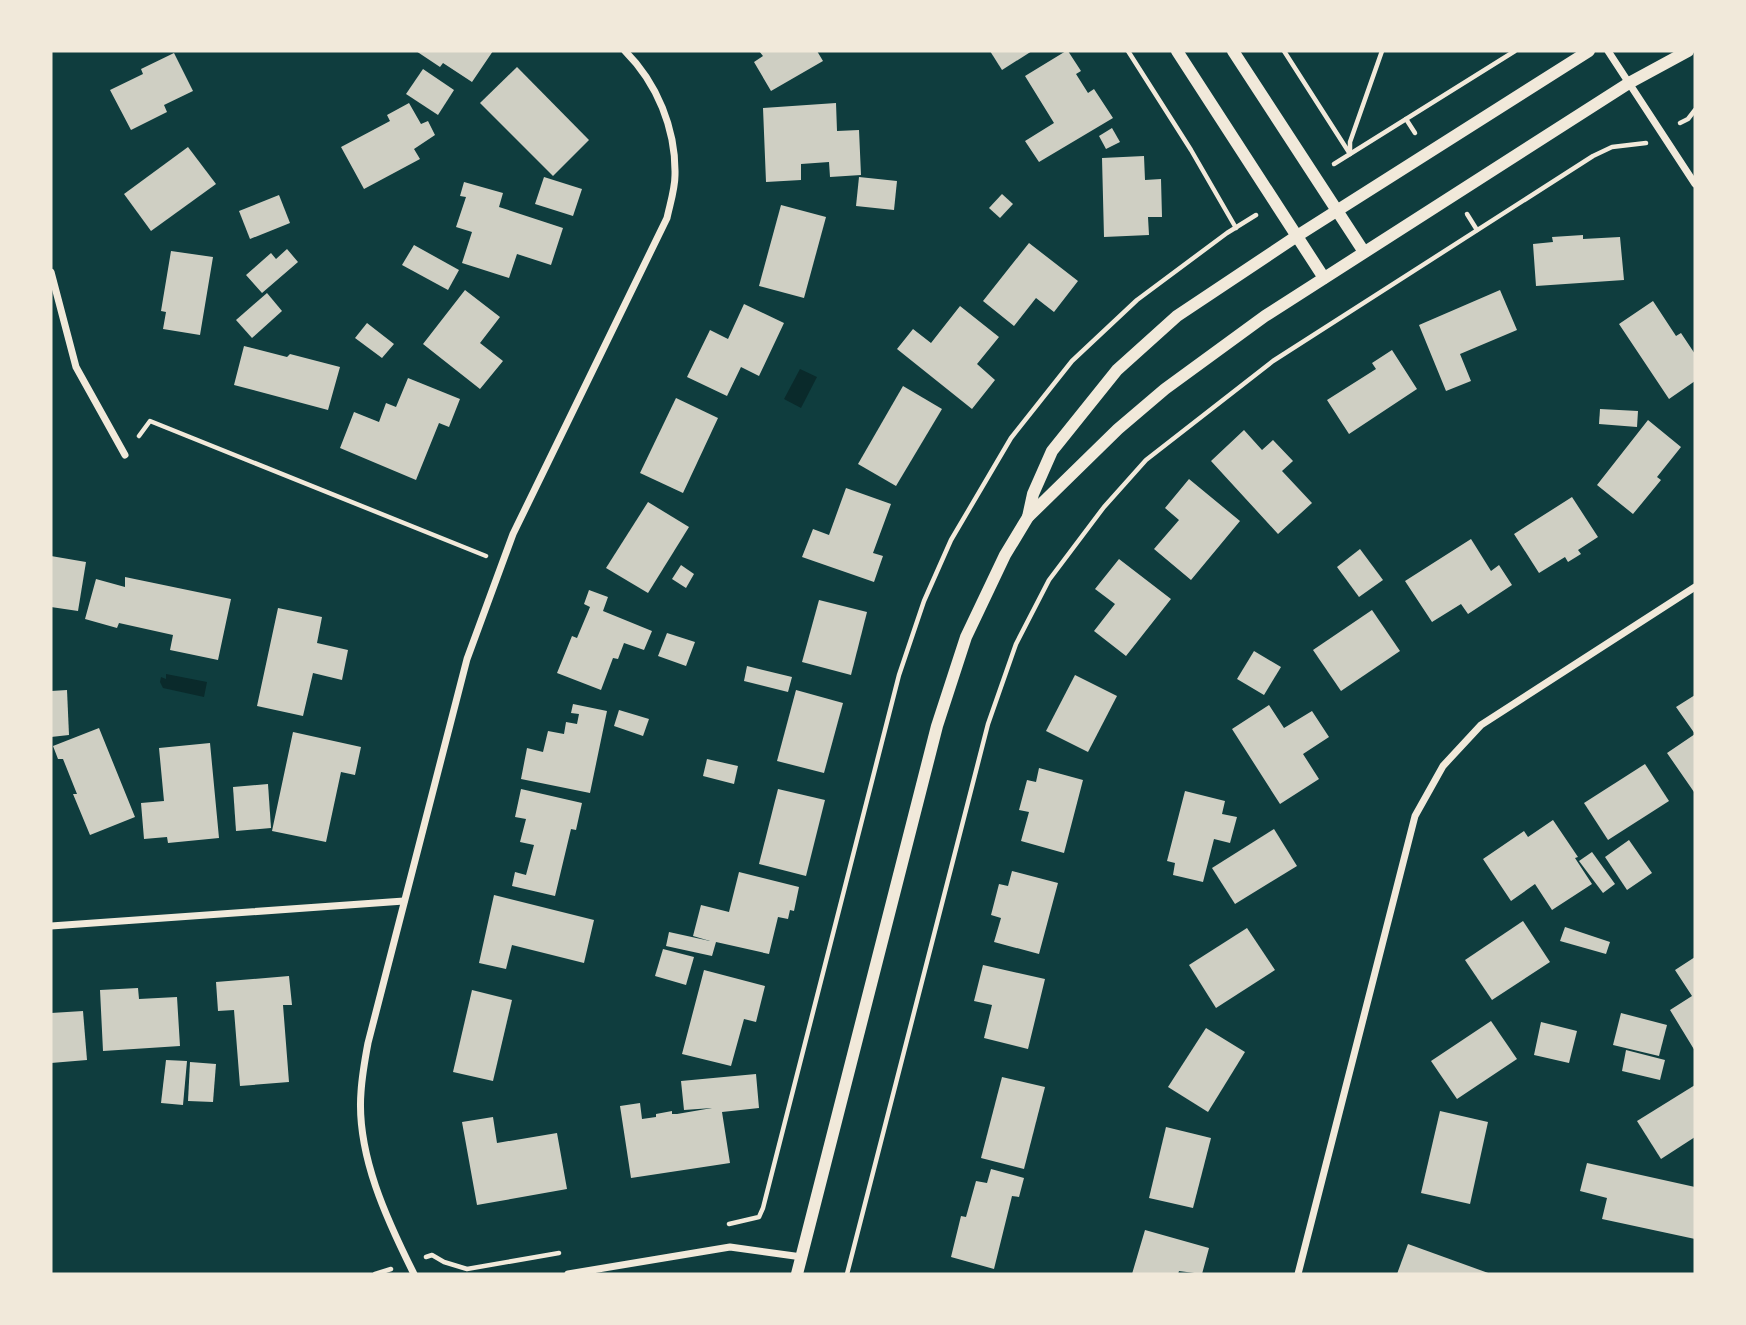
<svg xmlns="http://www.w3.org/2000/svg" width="1746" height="1325" font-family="'Libre Baskerville',serif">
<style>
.water{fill:#0a2a2b}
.building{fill:#cfcfc3}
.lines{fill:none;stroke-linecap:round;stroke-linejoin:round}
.path{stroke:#f1e9da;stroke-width:4.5}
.minor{stroke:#f1e9da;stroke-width:7}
.tertiary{stroke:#f1e9da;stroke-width:12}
</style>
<rect width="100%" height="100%" fill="#0f3d3e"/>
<!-- water -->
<g class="water">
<polygon points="800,369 817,377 801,408 784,399"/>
<polygon points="166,674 207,682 204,697 163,688 160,682 161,677 166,679"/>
</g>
<!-- building -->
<g class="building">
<polygon points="416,51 493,51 472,82 443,63 440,67"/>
<polygon points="759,51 817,51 823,61 771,91 754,62 763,56"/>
<polygon points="990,51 1032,51 1002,70"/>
<polygon points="1066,51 1068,51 1081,71 1076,74 1088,93 1094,89 1113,118 1039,162 1025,141 1054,123 1025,76"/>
<polygon points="174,53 193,91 164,105 167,112 131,130 110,90 143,74 141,69"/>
<polygon points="517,67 589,140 553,176 480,103"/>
<polygon points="423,69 454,90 438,115 406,94"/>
<polygon points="409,103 421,124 428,121 435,135 414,149 420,159 364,189 341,147 390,121 387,115"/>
<polygon points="836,103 837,131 859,130 861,175 830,177 829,162 801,164 801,180 766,182 763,108"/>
<polygon points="1112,128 1120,142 1106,149 1099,136"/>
<polygon points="188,147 216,184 151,231 124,194"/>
<polygon points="1144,156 1145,180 1161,179 1162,217 1148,217 1149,235 1104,237 1102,158"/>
<polygon points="544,177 582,189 573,216 535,204"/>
<polygon points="859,177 897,181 894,210 856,206"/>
<polygon points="464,182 503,193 499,207 563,228 551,265 517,254 509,278 462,263 472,232 456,227 466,197 460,196"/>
<polygon points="1002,194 1013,204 1000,218 989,208"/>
<polygon points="279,195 290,223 250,239 239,211"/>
<polygon points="781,205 826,217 804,298 759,286"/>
<polygon points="1583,235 1583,239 1620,237 1624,280 1536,286 1533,244 1553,242 1552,237"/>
<polygon points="1029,243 1078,281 1054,312 1036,298 1014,326 983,301"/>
<polygon points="414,245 459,270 448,290 402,265"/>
<polygon points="287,249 298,262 262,293 246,275 271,253 276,259"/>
<polygon points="171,251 213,257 200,335 163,329 166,312 161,311"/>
<polygon points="465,290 500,317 480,343 503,361 480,389 423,344"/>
<polygon points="1500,290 1517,330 1460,354 1471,381 1446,391 1419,325"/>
<polygon points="267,293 282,311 252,338 236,320"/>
<polygon points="1653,301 1676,336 1681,333 1695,354 1695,381 1669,399 1619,324"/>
<polygon points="744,304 784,323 759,376 741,367 727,396 687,377 710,330 728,339"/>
<polygon points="960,306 999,337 977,364 995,380 972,409 897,349 913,329 931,343"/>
<polygon points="367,323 394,344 382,358 355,338"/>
<polygon points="244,346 287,357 290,354 340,367 328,410 234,385"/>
<polygon points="1392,350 1417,389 1349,434 1327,400 1376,369 1372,363"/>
<polygon points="408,378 460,399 449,427 439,423 416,480 340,448 354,412 379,422 386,403 396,407"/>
<polygon points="903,386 942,409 896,486 858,464"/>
<polygon points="676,398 718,418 683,493 640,473"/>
<polygon points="1600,409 1638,411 1637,427 1599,424"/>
<polygon points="1648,420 1681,447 1657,477 1661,480 1633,514 1597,485"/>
<polygon points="1244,430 1262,450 1273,440 1293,461 1282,471 1312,503 1278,534 1211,461"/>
<polygon points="1189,479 1240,521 1191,580 1154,549 1179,520 1165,508"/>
<polygon points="846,488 891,504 873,553 883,556 874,582 802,557 813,529 829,535"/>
<polygon points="1572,497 1598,537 1578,550 1581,554 1568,562 1565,557 1539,573 1514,534"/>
<polygon points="648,502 689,527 648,593 606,568"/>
<polygon points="1471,539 1491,571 1499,565 1512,585 1468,614 1461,604 1432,622 1405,581"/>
<polygon points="1360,549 1383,580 1359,597 1337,567"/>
<polygon points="51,556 86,562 78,611 51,607"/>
<polygon points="1119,559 1171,599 1126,656 1094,631 1115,604 1095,589"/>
<polygon points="681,565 694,574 686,588 672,579"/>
<polygon points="125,577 231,599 218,660 170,650 173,635 119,623 117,628 85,619 96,579 125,587"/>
<polygon points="589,590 608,597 603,611 652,631 644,650 624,643 618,659 613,658 601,690 557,673 572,636 577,638 590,607 584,604"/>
<polygon points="819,600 867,612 851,675 802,662"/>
<polygon points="278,608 322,617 317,643 348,650 342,680 313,673 303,716 257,706"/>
<polygon points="1372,610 1400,651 1341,691 1313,650"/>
<polygon points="667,633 695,642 686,666 658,656"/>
<polygon points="1254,651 1281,667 1264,695 1237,679"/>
<polygon points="747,666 792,677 788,692 744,681"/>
<polygon points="1075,675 1117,696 1088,752 1046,731"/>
<polygon points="67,690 69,735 51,737 51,691"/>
<polygon points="796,690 843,703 824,773 777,761"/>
<polygon points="1695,695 1695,791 1694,792 1667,753 1695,734 1676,707"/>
<polygon points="573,704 607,711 590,793 521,779 527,748 543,752 548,731 564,734 566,722 577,724 579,714 571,713"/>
<polygon points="1269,705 1284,728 1312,711 1329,737 1303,754 1319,779 1280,804 1232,729"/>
<polygon points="619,710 649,719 643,736 614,726"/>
<polygon points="99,728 135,817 90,835 73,794 77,794 63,759 58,759 53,746"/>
<polygon points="293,732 361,747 355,775 341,772 326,842 272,831"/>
<polygon points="210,743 219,838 168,843 167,837 144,839 141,803 164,801 159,748"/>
<polygon points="707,759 738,766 734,784 703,776"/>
<polygon points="1645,764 1669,801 1608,840 1584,803"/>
<polygon points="1039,768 1083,780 1064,853 1021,841 1029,812 1019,810 1027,780 1036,782"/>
<polygon points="268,784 271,828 236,831 233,787"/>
<polygon points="521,789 582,803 576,830 571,829 555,896 512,886 515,872 526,875 534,845 520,842 526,819 515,817"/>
<polygon points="778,789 825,800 806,876 759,864"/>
<polygon points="1185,791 1225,801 1222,814 1237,817 1230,843 1214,839 1203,882 1173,875 1175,863 1167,861"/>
<polygon points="1553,820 1578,857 1575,858 1592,884 1552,910 1535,884 1511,901 1483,859 1524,831 1528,837"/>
<polygon points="1274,829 1297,866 1235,904 1212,868"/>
<polygon points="1629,840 1652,873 1627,890 1605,857"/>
<polygon points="1592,852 1615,884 1603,893 1579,861"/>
<polygon points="1012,871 1058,883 1039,954 994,942 1001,918 991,915 999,884 1008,886"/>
<polygon points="739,872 799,887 794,911 790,910 788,919 778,917 769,954 716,942 712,956 666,946 669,932 710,941 693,936 701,905 729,912"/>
<polygon points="494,895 594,920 584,963 512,945 506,969 479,963"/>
<polygon points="1523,921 1550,962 1492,1000 1465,960"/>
<polygon points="1565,927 1610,942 1606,954 1560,941"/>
<polygon points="1247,928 1275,970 1216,1008 1189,965"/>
<polygon points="663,949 694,957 686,985 655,976"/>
<polygon points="1695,957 1695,1051 1670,1010 1692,996 1675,970"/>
<polygon points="983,965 1045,979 1028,1049 984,1038 992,1005 974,1001"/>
<polygon points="704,970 765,986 756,1022 744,1019 731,1066 682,1054"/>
<polygon points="289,976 292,1005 283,1005 289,1082 240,1086 234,1010 218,1011 216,982"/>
<polygon points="138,988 139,999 177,997 180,1046 103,1051 100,990"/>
<polygon points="472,990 512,1000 493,1081 453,1072"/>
<polygon points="83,1011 87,1060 51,1063 51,1013"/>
<polygon points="1621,1013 1667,1025 1659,1056 1613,1045"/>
<polygon points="1491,1021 1517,1059 1457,1099 1431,1061"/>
<polygon points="1541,1022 1577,1031 1569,1063 1534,1055"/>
<polygon points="1206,1028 1245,1052 1208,1112 1168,1087"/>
<polygon points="1626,1050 1665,1060 1660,1080 1622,1071"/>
<polygon points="166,1060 187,1061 183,1105 161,1103"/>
<polygon points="190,1062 216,1064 213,1102 188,1101"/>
<polygon points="756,1074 759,1108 722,1112 730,1163 631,1178 620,1106 640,1103 642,1119 656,1117 656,1114 672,1111 672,1114 677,1114 712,1108 684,1110 681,1081"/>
<polygon points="1002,1077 1045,1087 1024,1169 981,1158"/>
<polygon points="1695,1085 1695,1137 1661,1159 1637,1121"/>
<polygon points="1440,1111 1488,1122 1470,1204 1421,1193"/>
<polygon points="493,1117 497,1143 557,1133 567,1189 477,1205 462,1122"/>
<polygon points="1166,1127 1211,1138 1193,1208 1149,1198"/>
<polygon points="1587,1163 1695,1187 1695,1239 1602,1219 1607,1198 1580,1191"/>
<polygon points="991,1169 1024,1178 1019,1197 1012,1196 994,1269 951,1257 961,1216 966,1217 976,1181 987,1183"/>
<polygon points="1145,1230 1209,1248 1202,1274 1179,1271 1178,1274 1132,1274"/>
<polygon points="1408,1244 1491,1274 1397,1274"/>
</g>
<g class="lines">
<!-- path -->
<g class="path">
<polyline points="1128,51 1191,150 1236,228"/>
<polyline points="1284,51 1350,154"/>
<polyline points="1406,119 1415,133"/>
<polyline points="1680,123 1688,119 1695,110"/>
<polyline points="1350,153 1350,142 1382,51"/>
<polyline points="1334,164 1515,51"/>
<polyline points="1467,214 1477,230"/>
<polyline points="139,436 150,421 486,556"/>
<polyline points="729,1224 759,1217 763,1208 899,675 924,601 951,540 1011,438 1072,361 1137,300 1227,233 1256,215"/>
<polyline points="426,1257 432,1255 444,1262 467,1269 559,1253"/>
<polyline points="375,1274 391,1269"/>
<polyline points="847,1274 988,724 1016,644 1049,580 1104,507 1146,460 1273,361 1593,156 1612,147 1646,143"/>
</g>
<!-- minor -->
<g class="minor">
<polyline points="1608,51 1695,184"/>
<polyline points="51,272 76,367 125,455"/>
<polyline points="51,926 404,901"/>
<path d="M 414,1274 C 387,1220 356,1154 361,1092 C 362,1076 365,1059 368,1043 L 467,659 L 513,534 L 667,218 C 670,204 675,189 675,175 C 676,129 657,83 625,51"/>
<polyline points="568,1274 730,1247 802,1257"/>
<polyline points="1298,1274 1415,816 1443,766 1481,725 1695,587"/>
</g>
<!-- tertiary -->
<g class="tertiary">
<polyline points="1177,51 1324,278"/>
<polyline points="1233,51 1364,252"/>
<polyline points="1028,517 1033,494 1052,451 1117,370 1177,316 1297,236 1589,51"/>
<polyline points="797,1274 937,726 966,637 1005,555 1028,517 1118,429 1165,389 1265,316 1629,83 1688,51"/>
</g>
</g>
<!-- border -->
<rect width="1746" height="1325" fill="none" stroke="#f1e9da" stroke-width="105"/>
</svg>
